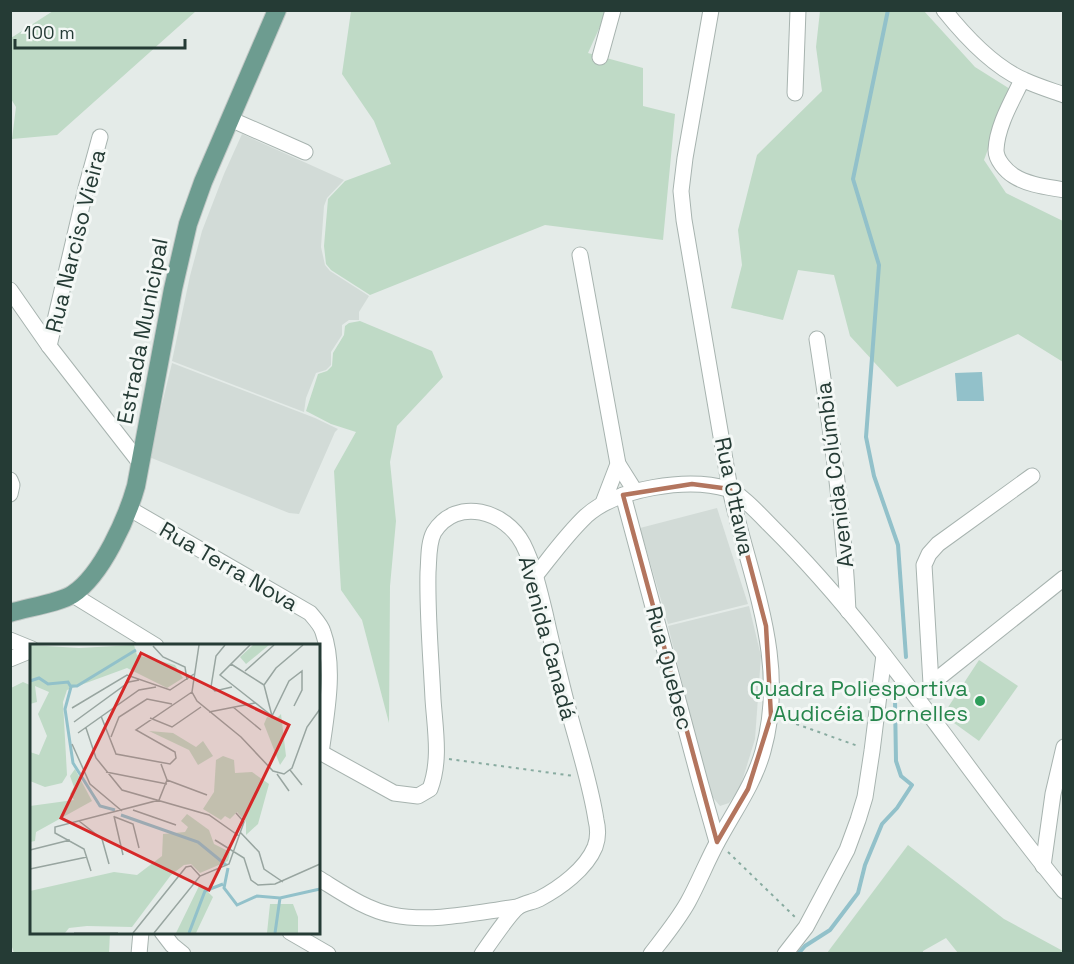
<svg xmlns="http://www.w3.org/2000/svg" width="1074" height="964" font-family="'Space Grotesk',sans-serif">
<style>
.built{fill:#d2dbd7}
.green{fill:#bfdac6}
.water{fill:#92c1ca}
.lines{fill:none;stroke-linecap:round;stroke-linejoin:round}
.stream{stroke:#92c1ca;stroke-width:4}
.minor-casing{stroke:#a7b3af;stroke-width:17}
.major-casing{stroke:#c2c8c6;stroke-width:20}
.path{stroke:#88aba0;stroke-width:2;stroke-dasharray:3 4.5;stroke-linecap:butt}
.minor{stroke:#fff;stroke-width:15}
.major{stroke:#6d9c90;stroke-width:18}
.marked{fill:none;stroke:#b3755e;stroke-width:4.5;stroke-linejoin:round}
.leisure-dot{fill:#2e9e5b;stroke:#f4f8f6;stroke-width:2}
.labels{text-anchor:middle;stroke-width:6;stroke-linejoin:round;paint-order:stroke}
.street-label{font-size:22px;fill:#253b35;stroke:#f4f8f6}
.leisure-label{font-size:22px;fill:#27864d;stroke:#f4f8f6;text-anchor:end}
.inset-river{fill:none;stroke:#92c1ca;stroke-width:3}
.inset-road{fill:none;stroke:#98a5a0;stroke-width:1.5}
.view{fill:#d62828;fill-opacity:0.15;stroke:#d62828;stroke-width:3}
.inset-edge{fill:none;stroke:#253b35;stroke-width:3}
</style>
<rect width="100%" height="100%" fill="#e4ebe8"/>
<!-- built -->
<g class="built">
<polygon points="242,134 344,180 327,198 324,206 321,247 325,265 330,271 369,296 359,312 359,320 349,320 342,325 342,335 331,352 331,365 326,370 316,373 306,398 304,412 172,361 190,276 202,231 224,174"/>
<polygon points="172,363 315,418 338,429 335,432 299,514 289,513 149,457"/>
<polygon points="717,508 748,604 668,624 640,528"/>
<polygon points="749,606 761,656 755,739 740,788 729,803 720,806 710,794 668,626"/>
</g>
<!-- green -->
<g class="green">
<polygon points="53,11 53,10 196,11 57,135 12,139 16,107 11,99 11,38"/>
<polygon points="351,11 607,11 588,53 643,68 643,106 675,114 663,240 545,225 370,295 331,270 326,264 324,246 328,199 345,181 391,164 374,121 342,74"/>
<polygon points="820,11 924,11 975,67 1010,89 984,160 1006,193 1063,221 1063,362 1018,334 897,387 850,336 834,275 798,270 783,320 731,308 742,265 738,230 757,155 822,91 816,47"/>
<polygon points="360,321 432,351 443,377 397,426 390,462 396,521 390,586 389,723 362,620 341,590 334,471 356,432 331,424 306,411 318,374 327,371 332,366 333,353 344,335 345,326 349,323"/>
<polygon points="979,660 1018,686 979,741 943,715"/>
<polygon points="23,682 32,686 32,932 110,933 109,953 14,953 11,944 11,688"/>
<polygon points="908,845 1004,919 1063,951 1063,953 958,953 946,938 923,951 923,953 827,953"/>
</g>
<!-- water -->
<polygon class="water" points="982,372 984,401 957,401 955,373"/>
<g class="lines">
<!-- stream -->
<g class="stream">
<polyline points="888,10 853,179 879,265 866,437 874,476 898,545 906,657"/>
<polyline points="1063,10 1064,11"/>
<polyline points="798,954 805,946 830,930 858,893 865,865 882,824 897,808 912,785 901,776 896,761 895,700"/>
</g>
<defs>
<g id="minor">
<path d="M 944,10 C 964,35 994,67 1024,80 C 1037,86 1050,90 1064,95"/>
<polyline points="600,57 613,10"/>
<path d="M 1022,80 C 1012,101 997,126 996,150 C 996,160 1006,171 1014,176 C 1028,185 1048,187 1064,190"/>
<polyline points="795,93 798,10"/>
<polyline points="230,119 305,152"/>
<polyline points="580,255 618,464 603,503"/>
<polyline points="10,290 49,346 140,463"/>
<path d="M 817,339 C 831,430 844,519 848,611"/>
<polyline points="49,346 86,188 100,137"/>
<polyline points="618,464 635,491"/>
<polyline points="10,480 12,485 10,494"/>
<polyline points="623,495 700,782 717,842"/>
<path d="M 130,509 L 310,613 C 315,619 321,625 323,632 C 336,668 326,716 321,753"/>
<path d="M 536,575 C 552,555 567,534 586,516 C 617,488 688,477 728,489 C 739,492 763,518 772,527 C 883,637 965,771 1064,891"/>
<polyline points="73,595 156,646"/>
<polyline points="10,640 32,649"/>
<polyline points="10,659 32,650"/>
<polyline points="931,684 924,565 929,554 938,544 1032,476"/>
<polyline points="930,691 931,684 1064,578"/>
<path d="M 318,751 L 394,793 L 418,796 L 430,789 C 441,760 435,729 433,699 C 431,657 427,614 428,572 C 429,560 428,543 434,532 C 457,496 506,511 523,544 C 534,566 539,589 545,613 C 551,641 558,669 565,697 C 575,737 590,780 596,820 C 598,828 598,839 595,847 C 586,869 560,888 539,899 C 533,902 524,903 518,907 C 510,913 489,944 482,954"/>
<polyline points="1043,866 1053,794 1064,747"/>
<path d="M 318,878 C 341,892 366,910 393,915 C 433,923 478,912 518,907"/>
<polyline points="162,932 172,945 183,954"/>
<polyline points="290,932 328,954"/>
<polyline points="139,954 141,932"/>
<path d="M 651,954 C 664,937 678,920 688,902 C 699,882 707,861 718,841 C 734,811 754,784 763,751 C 789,659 749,578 730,489 L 684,220 L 681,191 L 685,158 L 711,10"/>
<polyline points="785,954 806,927 822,897 847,850 858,820 865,797 872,751 884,655"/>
</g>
<path id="major" d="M 10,613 C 26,608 62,602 73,594 C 102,575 127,518 136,486 L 173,289 L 188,224 L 203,182 L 277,10"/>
</defs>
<!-- minor casing -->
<use href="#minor" class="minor-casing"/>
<!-- major casing -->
<use href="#major" class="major-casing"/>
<!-- path -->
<g class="path">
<polyline points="782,719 858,746"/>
<polyline points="449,759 574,776"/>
<polyline points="728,852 797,919"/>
</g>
<!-- minor -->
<use href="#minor" class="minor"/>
<!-- major -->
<use href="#major" class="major"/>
</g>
<!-- marked area -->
<path class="marked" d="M 692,484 L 730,489 L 766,626 L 771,716 L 748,789 L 717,842 L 623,495 Z"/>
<!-- markers -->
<circle class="leisure-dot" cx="980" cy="701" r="6"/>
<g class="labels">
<!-- street labels -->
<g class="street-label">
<text transform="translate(75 241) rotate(-76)" y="8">Rua Narciso Vieira</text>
<text transform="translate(142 331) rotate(-79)" y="8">Estrada Municipal</text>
<text transform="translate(834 475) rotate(-97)" y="8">Avenida Colúmbia</text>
<text transform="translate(735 496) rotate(78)" y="8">Rua Ottawa</text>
<text transform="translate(229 566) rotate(30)" y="8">Rua Terra Nova</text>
<text transform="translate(548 638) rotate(75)" y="8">Avenida Canadá</text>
<text transform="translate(670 668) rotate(75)" y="8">Rua Quebec</text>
</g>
<!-- leisure labels -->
<g class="leisure-label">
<text x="968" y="696">Quadra Poliesportiva<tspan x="968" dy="25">Audicéia Dornelles</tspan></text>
</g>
</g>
<!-- overview -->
<g transform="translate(30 644)">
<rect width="290" height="290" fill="#e4ebe8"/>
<path d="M 0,1 L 49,4 L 104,1 L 107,11 L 145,21 L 153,34 L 137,44 L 97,24 L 37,46 L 33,58 L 37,131 L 32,139 L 15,143 L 0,137 L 0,108 L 9,111 L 17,92 L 8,70 L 19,48 L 5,42 L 7,58 L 0,60 ZM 223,1 L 239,1 L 216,20 L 210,13 ZM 251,70 L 256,112 L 250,121 L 234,80 L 237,73 L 246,75 ZM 119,87 L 143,89 L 166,103 L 173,97 L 183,112 L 168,121 L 159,106 ZM 193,112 L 204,116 L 205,129 L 222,128 L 239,140 L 228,180 L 216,191 L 216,178 L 207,168 L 200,175 L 195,172 L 191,176 L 173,165 L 184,148 L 186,116 ZM 45,125 L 62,157 L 6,188 L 5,197 L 0,198 L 0,162 L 44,156 L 40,150 L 44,143 L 40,132 ZM 157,170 L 179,186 L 184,200 L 200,208 L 198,217 L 170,229 L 161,220 L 154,221 L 141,231 L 102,283 L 57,282 L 39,284 L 35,289 L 0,289 L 0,247 L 84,228 L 107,231 L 132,212 L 133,190 L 155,188 L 158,183 L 151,177 ZM 170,240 L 183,253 L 166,289 L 146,289 ZM 240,260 L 263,260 L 268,273 L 268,289 L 237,289 Z" fill="#bfdac6"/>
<path class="inset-river" d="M 0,37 L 9,34 L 18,40 L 38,38 L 41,43 L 35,65 L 43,119 L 70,162 L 85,166M 41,42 L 47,42 L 106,6M 91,171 L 168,198 L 196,221M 198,224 L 194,244 L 207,261 L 227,252 L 250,254 L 290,245M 159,289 L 175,247 L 193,240M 245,289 L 250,254"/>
<path class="inset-road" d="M 169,1 L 162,48 L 167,57 L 211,93 L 243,127 L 254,130 L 262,124 L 277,83 L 290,65M 195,1 L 186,12 L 181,43 L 185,47 L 202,43M 220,1 L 190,31 L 242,72M 123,2 L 133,13 L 155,23 L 157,36M 201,20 L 234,41M 215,27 L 244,1M 234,41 L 246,24 L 273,1M 234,41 L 242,72M 203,63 L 231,86M 42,64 L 97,31 L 140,46 L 164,30M 179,68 L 225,59M 71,72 L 86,110 L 140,120 L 146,114 L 145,108 L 106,86 L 162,48M 242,72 L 259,37 L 272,27 L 272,46 L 264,62M 120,74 L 142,83 L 171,63M 44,78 L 99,38 L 109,36M 56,84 L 66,114 L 92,146 L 179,171 L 209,192M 48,89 L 109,46 L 126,43M 81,93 L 89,73 L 117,55 L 142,60M 42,100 L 60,140 L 92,167M 260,126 L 272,141M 76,128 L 137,140M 247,130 L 259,147M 137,136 L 177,151M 103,166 L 146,181M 84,172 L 93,211M 85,173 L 103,180 L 109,204M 49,177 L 72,195 L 79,220M 210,188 L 229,208 L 234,225 L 253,238M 185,196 L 214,214 L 221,236 L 228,241 L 245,240 L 290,220M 0,206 L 40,196M 0,225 L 57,213M 61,227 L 54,205 L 25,189 L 25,183 L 129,156 L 137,136 L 131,120M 44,289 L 88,289M 103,289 L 156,223 L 161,222 L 170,232M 124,289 L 170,232 L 199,220 L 214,178 L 206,169"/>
<path class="view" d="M 111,9 L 259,81 L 179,246 L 31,174 Z"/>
<rect width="290" height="290" class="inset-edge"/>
</g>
<!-- border -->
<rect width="1074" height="964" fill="none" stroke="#253b35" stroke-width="24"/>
<!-- scale -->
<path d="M15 39v9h170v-9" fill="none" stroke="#253b35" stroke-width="3"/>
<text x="24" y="39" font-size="18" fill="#253b35" stroke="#f4f8f6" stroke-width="4.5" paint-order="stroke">100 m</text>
</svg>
